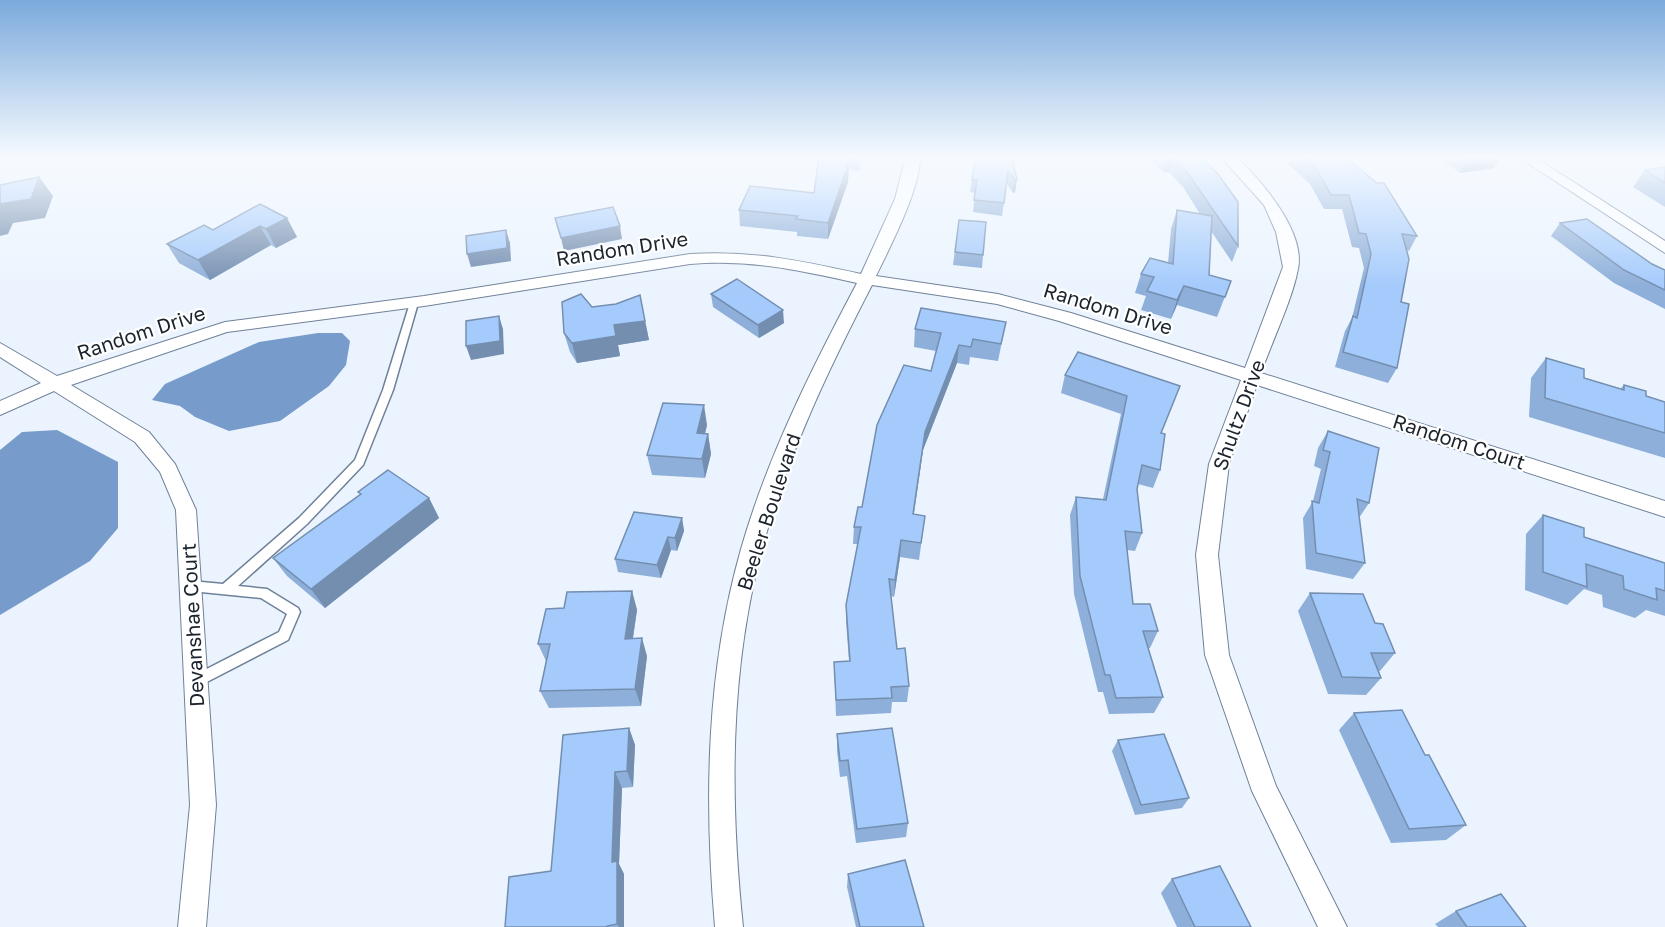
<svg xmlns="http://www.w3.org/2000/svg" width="1665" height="927" font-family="'Golos Text',sans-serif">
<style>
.water{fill:#779ccb}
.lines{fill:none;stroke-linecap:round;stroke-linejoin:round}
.lane-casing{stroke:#6f8199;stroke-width:3}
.street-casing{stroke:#6f8199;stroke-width:2}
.lane{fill:#fff;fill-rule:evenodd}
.street{fill:#fff;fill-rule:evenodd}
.wall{fill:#8eafd9}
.shaded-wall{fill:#748eb0}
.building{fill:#a5cbfc;stroke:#748eb0;stroke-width:1.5}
.labels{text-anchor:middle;stroke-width:4.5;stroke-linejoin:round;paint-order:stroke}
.street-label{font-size:20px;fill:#1b232d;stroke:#fff}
</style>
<rect width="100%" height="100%" fill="#ebf4fe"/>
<!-- water -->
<g class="water">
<polygon points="318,333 342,333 350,341 346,365 329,386 280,421 229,431 195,417 180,406 152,400 165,384 259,342"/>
<polygon points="57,430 118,462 118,528 90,561 0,615 0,450 22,432"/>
</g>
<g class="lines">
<defs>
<polygon id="lane" points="414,300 418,303 393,390 363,465 307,524 238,586 267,589 298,608 300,612 288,640 201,685 196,687 191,685 190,681 191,677 279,632 287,614 261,598 191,591 187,589 185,586 187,583 191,581 223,584 299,518 355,460 383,390 410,303"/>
<g id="street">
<path d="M 906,156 L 920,156 C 921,188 890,247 876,276 L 998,294 L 1071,313 L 1245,368 L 1283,267 L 1276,232 L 1264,205 L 1220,156 L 1235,156 C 1260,179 1306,231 1298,269 C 1292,301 1272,341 1261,373 L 1665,501 L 1665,517 L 1257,385 L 1229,464 L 1218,555 L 1229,655 L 1276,786 L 1347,927 L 1318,927 L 1252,791 L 1205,655 L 1196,555 L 1209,464 L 1241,380 L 1059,321 L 997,304 L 872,285 C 828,370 787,456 762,549 C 729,673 730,800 743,927 L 715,927 C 704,800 706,672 741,549 C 768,455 812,368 857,283 C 799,270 750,259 690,264 L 424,306 L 227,332 L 71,385 L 149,432 L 175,464 L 196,510 L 216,805 L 206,927 L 178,927 L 190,805 L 176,510 L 160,472 L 135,442 L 54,391 L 0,415 L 0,401 L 41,383 L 0,357 L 0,343 L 57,376 L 225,322 L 424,296 L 690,254 C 751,250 802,261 861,274 L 895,199 Z"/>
<polygon points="1517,156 1533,156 1665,241 1665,253"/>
</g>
</defs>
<!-- lane casing -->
<use href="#lane" class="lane-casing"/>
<!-- street casing -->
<use href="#street" class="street-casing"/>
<!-- lane -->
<use href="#lane" class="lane"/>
<!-- street -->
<use href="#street" class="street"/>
</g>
<!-- wall -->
<g class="wall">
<polygon points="819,156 861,156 860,171 849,170 848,182 828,239 797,236 797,232 740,226 739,210 814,193"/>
<polygon points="1011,156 1017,179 1015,192 1013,193 1007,184 1002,216 973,212 975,193 970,192 972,180"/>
<polygon points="1148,156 1200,156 1238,246 1232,262 1211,231 1209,275 1231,281 1217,317 1177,305 1171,319 1141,310 1146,296 1135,293 1141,274 1168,263 1171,229 1177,210 1200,214 1183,187 1169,172 1163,172"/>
<polygon points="1291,156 1344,156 1417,236 1409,251 1407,250 1401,302 1397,368 1388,383 1335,367 1345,331 1352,318 1364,268 1359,248 1352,247 1342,209 1324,209 1310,184 1288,164"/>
<polygon points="1437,156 1501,156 1494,168 1460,173"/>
<polygon points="1665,167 1665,207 1633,187 1645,170"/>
<polygon points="260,204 297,237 276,248 271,245 210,280 179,263 167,244 213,230"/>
<polygon points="959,220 983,255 982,268 953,265"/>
<polygon points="1560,223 1665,270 1665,309 1614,283 1551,236"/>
<polygon points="711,294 784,323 759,338 713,307"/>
<polygon points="640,295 649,340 618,345 620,356 577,363 570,352 564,333 592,307 616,304"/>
<polygon points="1006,322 998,361 970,357 969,365 957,363 923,450 914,514 925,516 919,560 900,557 894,597 891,596 897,649 909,686 907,702 892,702 891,713 836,716 834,662 849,661 846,621 846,605 858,544 853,544 854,527 862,507 931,371 936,351 914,347 915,329"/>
<polygon points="1546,358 1584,378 1620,389 1624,385 1646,396 1665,402 1665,458 1529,417 1531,378"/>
<polygon points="1065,375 1173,404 1161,433 1160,470 1153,488 1138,484 1137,489 1142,533 1135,551 1127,550 1133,604 1158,631 1150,648 1148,648 1163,697 1154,713 1109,714 1103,692 1098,692 1074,594 1070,515 1076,497 1103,499 1121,414 1061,393"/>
<polygon points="707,425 705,434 708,434 711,454 705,478 652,475 647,455"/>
<polygon points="1328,431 1369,503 1359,518 1365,563 1353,579 1306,569 1303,518 1313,501 1321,469 1314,466 1318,448"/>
<polygon points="358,492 429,498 439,518 325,608 287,576 273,558 360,494"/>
<polygon points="1543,515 1584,537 1665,563 1665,616 1646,610 1635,618 1603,607 1602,595 1584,589 1567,605 1525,590 1526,534"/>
<polygon points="682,518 684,531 677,551 671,550 661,578 618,572 615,559"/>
<polygon points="632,591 637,610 633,639 647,656 641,706 549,708 540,691 546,661 538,644 564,608"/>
<polygon points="1310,593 1375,623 1395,653 1380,671 1379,671 1381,678 1366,695 1328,694 1298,611"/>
<polygon points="1354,713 1425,755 1466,825 1446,840 1391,843 1339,730"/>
<polygon points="629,728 635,745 633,787 622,788 619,864 624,874 624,927 505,927 551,871"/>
<polygon points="837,734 908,823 906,837 856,843 847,776 840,777 837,751"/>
<polygon points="1118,740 1189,798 1182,808 1135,815 1112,751"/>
<polygon points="848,874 924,927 856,927 847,887"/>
<polygon points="1172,879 1251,927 1177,927 1161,893"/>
<polygon points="1456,911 1526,927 1438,927 1435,924"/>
</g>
<!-- shaded-wall -->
<g class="shaded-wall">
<polygon points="607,156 632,156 608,159"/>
<polygon points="849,156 848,182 828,239 828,223"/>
<polygon points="1496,156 1501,156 1494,168 1460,173 1467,160"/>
<polygon points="1168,157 1173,157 1169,172 1163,172"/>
<polygon points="39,177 53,196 45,218 13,223 8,234 0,236 0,204"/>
<polygon points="1017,179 1015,192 1013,193 1015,180"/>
<polygon points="287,218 297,237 276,248 266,229"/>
<polygon points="260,226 271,245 210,280 198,260"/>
<polygon points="620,226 622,239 564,251 561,238"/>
<polygon points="506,230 510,243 511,261 471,267 467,254"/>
<polygon points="1184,286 1177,305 1171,319 1177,300"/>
<polygon points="783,310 784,323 759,338 758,325"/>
<polygon points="499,316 503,329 504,354 471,360 466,346"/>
<polygon points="645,321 649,340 618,345 620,356 577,363 572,343 614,325"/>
<polygon points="959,345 957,363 923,450 911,532 925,432"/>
<polygon points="704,405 707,425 700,453 697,433"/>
<polygon points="708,434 711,454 705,478 702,459"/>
<polygon points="429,498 439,518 325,608 311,589"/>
<polygon points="682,518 684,531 677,551 675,538"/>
<polygon points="668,537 671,550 661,578 657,565"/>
<polygon points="901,540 900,557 894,597 895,580"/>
<polygon points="632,591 637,610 630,656 625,639"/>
<polygon points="642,638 647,656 641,706 635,689"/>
<polygon points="629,728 635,745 633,787 627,771"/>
<polygon points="615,772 622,788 619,864 624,874 624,927 619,927 617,924 612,862"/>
</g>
<!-- building -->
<g class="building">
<polygon points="819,156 849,156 848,165 828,223 796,219 798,216 739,210 750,186 814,193"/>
<polygon points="976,156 1011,156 1017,179 1015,180 1008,171 1004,203 974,200 977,180 972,180"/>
<polygon points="1166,156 1200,156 1218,174 1238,202 1238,246 1187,172 1173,157 1168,157"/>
<polygon points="1301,156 1344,156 1377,183 1384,183 1417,236 1402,234 1409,259 1401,302 1409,304 1397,368 1343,352 1353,316 1357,318 1371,254 1366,234 1359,233 1349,195 1331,195 1317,170"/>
<polygon points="1461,156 1496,156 1467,160"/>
<polygon points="1665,167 1665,183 1645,170"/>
<polygon points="39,177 31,199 0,204 0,185"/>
<polygon points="260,204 287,218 266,229 260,226 198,260 167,244 204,225 213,230"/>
<polygon points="613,207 620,226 561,238 555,218"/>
<polygon points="1177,210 1212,216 1209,275 1231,281 1225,297 1184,286 1177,300 1147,291 1154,277 1141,274 1150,258 1173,264"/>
<polygon points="1587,219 1652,264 1665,270 1665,290 1624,270 1560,223"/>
<polygon points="959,220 986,222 983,255 955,252"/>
<polygon points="506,230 507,248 467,254 466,236"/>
<polygon points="737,279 783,310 758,325 711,294"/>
<polygon points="581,294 592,307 616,304 640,295 645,321 614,325 616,336 572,343 564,333 562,302"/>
<polygon points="921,308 1006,322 1001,344 973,339 971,347 959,345 925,432 913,514 925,516 921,543 901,540 895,580 889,579 897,649 905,648 909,686 891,687 892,698 836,700 834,662 850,661 846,605 861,527 854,527 858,507 862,507 877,425 904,365 931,371 941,333 915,329"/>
<polygon points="499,316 500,341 466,346 466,321"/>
<polygon points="1078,352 1180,386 1161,433 1165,434 1160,470 1142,465 1137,489 1142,533 1125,531 1133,604 1150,604 1158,631 1143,631 1163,697 1116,698 1110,675 1105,675 1080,576 1076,497 1106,500 1127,396 1065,375"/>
<polygon points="1546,358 1584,369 1584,378 1624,390 1624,385 1646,391 1646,396 1665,402 1665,433 1545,398"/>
<polygon points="663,403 704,405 697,433 708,434 702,459 647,455"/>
<polygon points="1328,431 1379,448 1369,503 1357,499 1365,563 1316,553 1312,501 1319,503 1330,452 1323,450"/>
<polygon points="388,470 429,498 311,589 273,558 361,494 358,492"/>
<polygon points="634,512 682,518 675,538 668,537 657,565 615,559"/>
<polygon points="1543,515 1584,528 1584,537 1665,563 1665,591 1656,588 1657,600 1624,589 1623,576 1586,564 1587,587 1543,572"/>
<polygon points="632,591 625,639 642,638 635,689 540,691 550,644 538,644 546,609 564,608 567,592"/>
<polygon points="1310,593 1363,594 1375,623 1383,624 1395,653 1371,653 1381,678 1342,677"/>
<polygon points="1402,710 1425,755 1429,755 1466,825 1409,829 1354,713"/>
<polygon points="629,728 627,771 615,772 612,862 617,861 617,924 607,926 607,927 505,927 509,877 551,871 563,735"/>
<polygon points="892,728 908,823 857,829 848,760 840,761 837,734"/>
<polygon points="1164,734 1189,798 1141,805 1118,740"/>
<polygon points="905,860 924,927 860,927 848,874"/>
<polygon points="1220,866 1251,927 1195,927 1172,879"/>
<polygon points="1501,894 1526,927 1467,927 1456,911"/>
</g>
<!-- sky -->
<linearGradient id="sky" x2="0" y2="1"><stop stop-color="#7baadc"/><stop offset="0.55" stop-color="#f6faff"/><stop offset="1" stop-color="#f6faff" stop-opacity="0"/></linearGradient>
<rect width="1665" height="286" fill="url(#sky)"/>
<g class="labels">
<!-- street labels -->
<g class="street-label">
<text transform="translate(622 249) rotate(-9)" y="7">Random Drive</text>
<text transform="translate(1108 309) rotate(17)" y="7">Random Drive</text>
<text transform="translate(141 333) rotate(-18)" y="7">Random Drive</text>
<text transform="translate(1239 415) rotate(-70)" y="7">Shultz Drive</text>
<text transform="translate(1459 442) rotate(18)" y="7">Random Court</text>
<text transform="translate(769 512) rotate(-72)" y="7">Beeler Boulevard</text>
<text transform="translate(193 625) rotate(-93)" y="7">Devanshae Court</text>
</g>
</g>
</svg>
